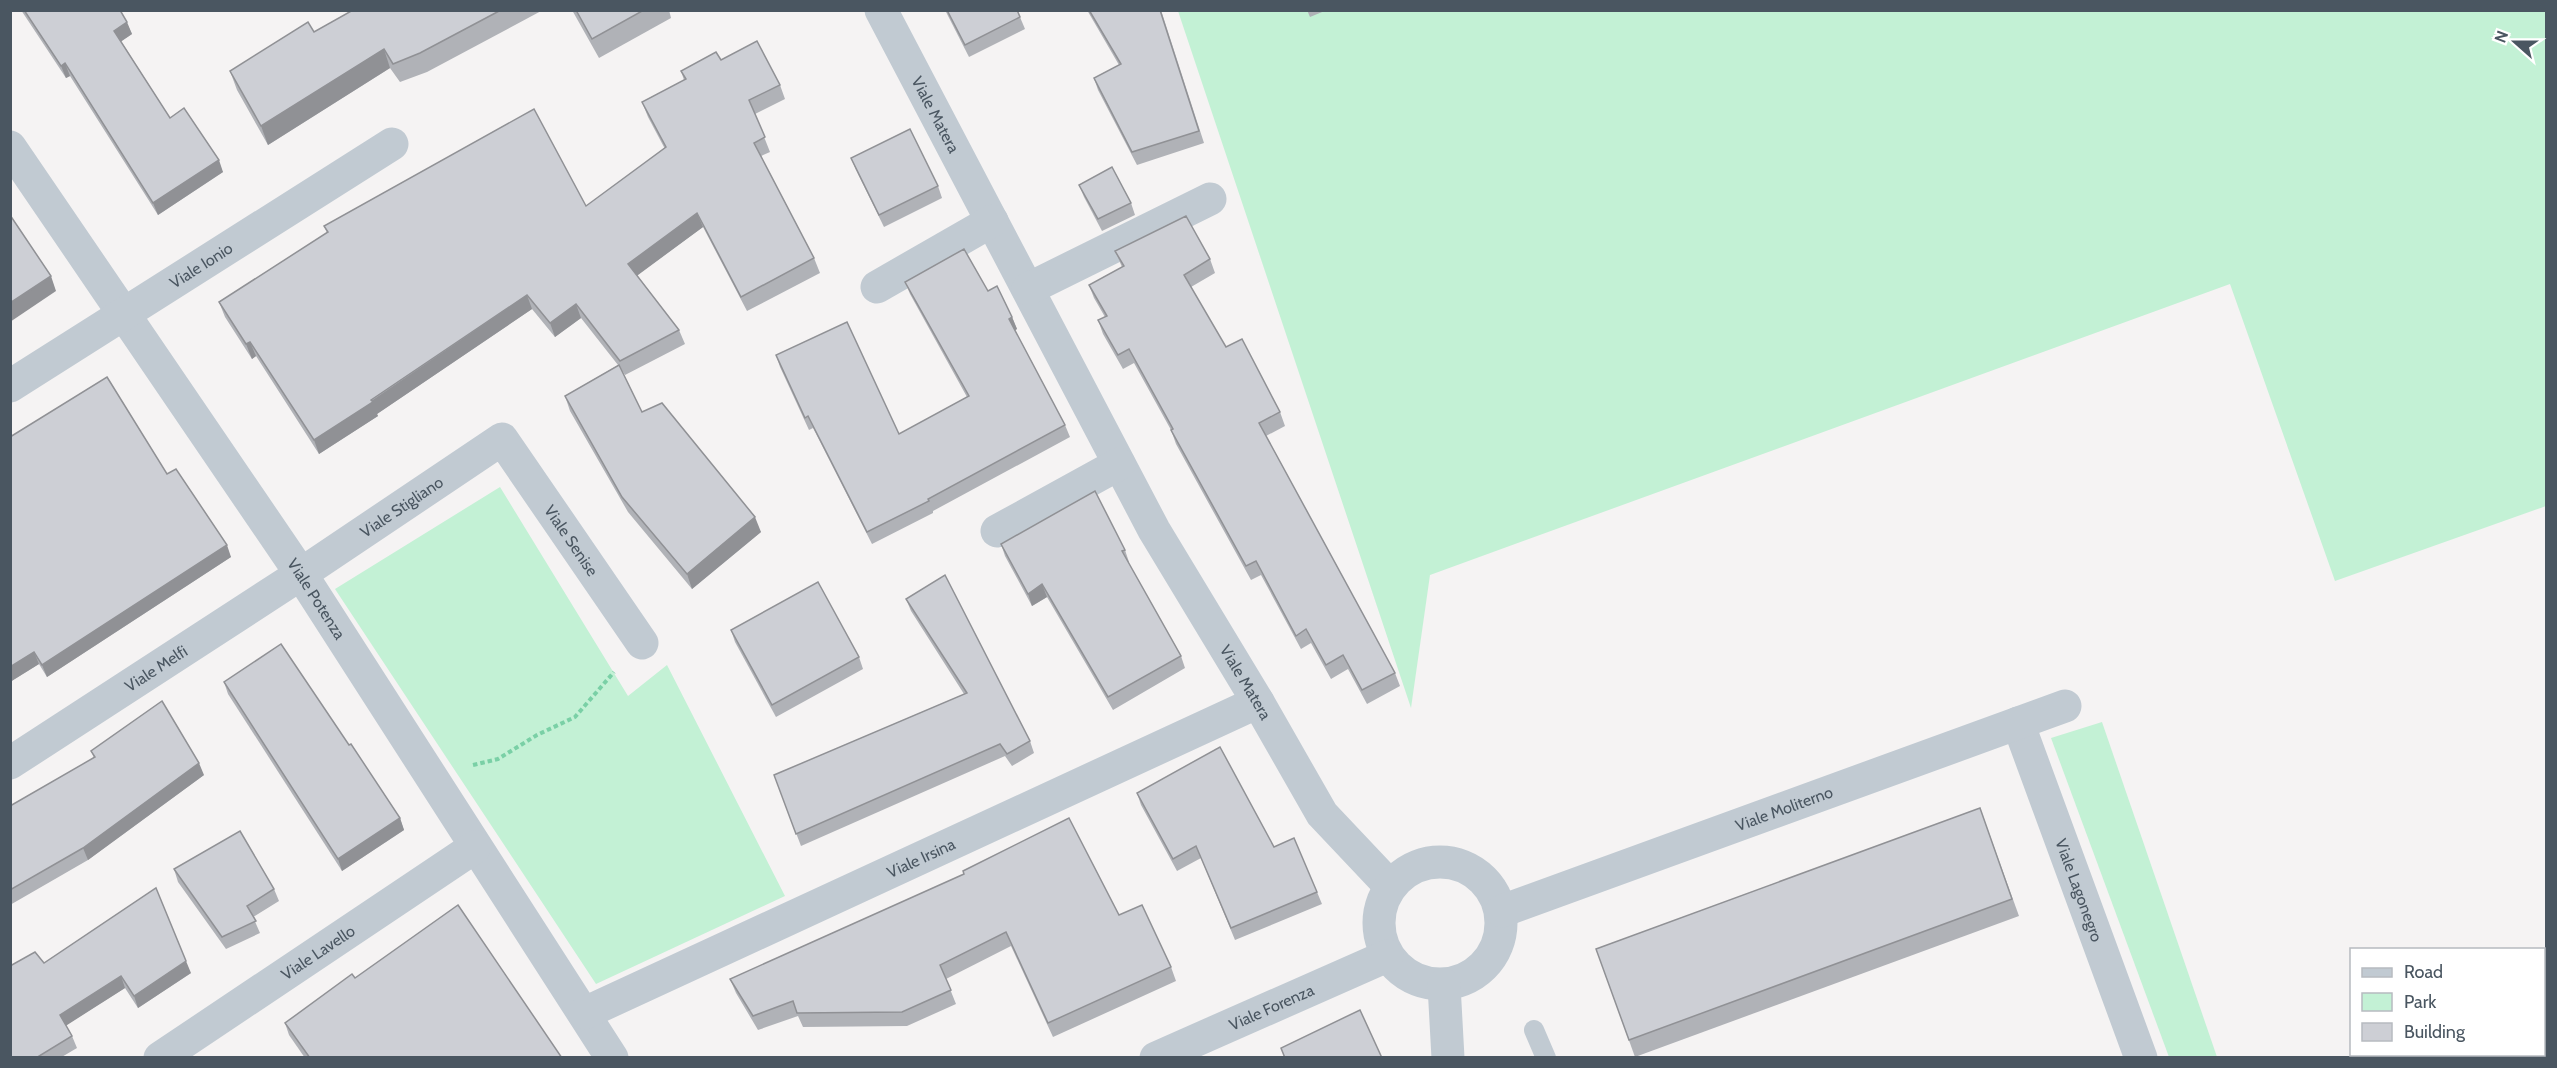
<svg xmlns="http://www.w3.org/2000/svg" width="2557" height="1068" font-family="Cabin,sans-serif">
<style>
.green{fill:#c3f1d5}
.lines{fill:none;stroke-linecap:round;stroke-linejoin:round}
.path{stroke:#7ad0a6;stroke-width:4;stroke-dasharray:4.5 3;stroke-linecap:butt}
.service{stroke:#c1cad2;stroke-width:20}
.minor{stroke:#c1cad2;stroke-width:33}
.wall{fill:#b0b2b7}
.shaded-wall{fill:#909195}
.building{fill:#cdcfd5;stroke:#909195;stroke-width:1.5}
.labels{text-anchor:middle;stroke-width:4.5;stroke-linejoin:round;paint-order:stroke}
.street-label{font-size:16px;fill:#4a5661;stroke:#fff}
</style>
<rect width="100%" height="100%" fill="#f5f3f3"/>
<!-- green -->
<g class="green">
<polygon points="1178,11 2546,11 2546,506 2335,581 2230,284 1430,575 1411,708"/>
<polygon points="500,487 628,696 667,665 785,896 596,984 335,589"/>
<polygon points="2102,722 2217,1057 2169,1057 2051,738"/>
</g>
<g class="lines">
<!-- path -->
<polyline class="path" points="473,765 498,759 537,735 575,717 614,672"/>
<!-- service -->
<polyline class="service" points="1534,1030 1546,1058"/>
<!-- minor -->
<g class="minor">
<path id="s1" d="M 881,10 L 1154,530 L 1258,702 L 1322,814 L 1390,886"/>
<path id="s2" d="M 10,147 L 301,574 L 612,1058"/>
<polyline points="877,287 992,221"/>
<polyline points="1028,289 1210,199"/>
<path id="s3" d="M 10,386 L 392,144"/>
<polyline points="997,531 1119,464"/>
<path id="s4" d="M 2018,723 L 2141,1058"/>
<path id="s5" d="M 10,763 L 301,574 L 502,439 L 642,643"/>
<circle cx="1440" cy="923" r="61"/>
<path id="s6" d="M 1502,911 L 2065,706"/>
<polyline points="1444,985 1448,1058"/>
<path id="s7" d="M 585,1013 L 1258,702"/>
<path id="s8" d="M 160,1058 L 475,847"/>
<path id="s9" d="M 1156,1058 L 1387,956"/>
</g>
</g>
<!-- wall -->
<g class="wall">
<polygon points="21,10 120,10 132,34 121,41 170,118 223,172 158,215 70,76 66,78"/>
<polygon points="353,10 543,10 427,72 400,82 390,68 268,145 237,90 230,71 314,32"/>
<polygon points="572,10 669,10 671,18 599,58"/>
<polygon points="945,10 1017,10 1025,29 969,57"/>
<polygon points="1087,10 1161,10 1204,143 1137,165 1098,90 1094,78 1119,65"/>
<polygon points="1307,10 1327,10 1310,17"/>
<polygon points="721,60 780,85 785,99 755,114 770,152 761,156 814,258 820,273 747,311 703,227 637,275 679,330 685,344 625,375 621,369 642,412 761,532 692,589 628,512 570,411 565,396 618,365 581,318 555,337 532,309 377,414 378,416 319,454 256,356 252,359 225,317 219,302 327,233 324,226 586,206 665,149 648,117 642,102 684,80 681,71"/>
<polygon points="851,158 938,186 942,198 884,227 856,170"/>
<polygon points="1079,185 1131,203 1135,215 1102,231 1084,197"/>
<polygon points="1115,251 1210,259 1215,273 1191,287 1226,347 1280,412 1285,426 1266,436 1395,673 1400,686 1367,704 1348,669 1331,679 1311,643 1301,649 1261,575 1251,580 1176,444 1171,430 1134,363 1123,369 1103,334 1098,320 1105,317 1094,298 1089,285 1122,267"/>
<polygon points="905,282 988,291 1012,317 1017,329 1015,330 1065,425 1070,437 933,511 933,513 872,544 813,428 809,430 780,367 776,355 899,434 967,397 910,294"/>
<polygon points="10,437 167,474 231,557 47,677 39,664 10,682"/>
<polygon points="1001,544 1125,550 1129,562 1128,562 1181,656 1185,668 1113,710 1047,597 1032,606 1005,556"/>
<polygon points="906,599 1030,741 1034,753 1012,766 1005,756 801,846 774,775 964,694 911,611"/>
<polygon points="731,630 859,657 863,669 776,717 735,642"/>
<polygon points="224,682 349,745 400,818 404,830 342,871 228,694"/>
<polygon points="91,751 204,775 88,860 10,905 10,806 94,758"/>
<polygon points="1137,793 1274,847 1317,892 1322,904 1235,940 1201,858 1177,871 1141,805"/>
<polygon points="1980,808 2019,916 1635,1057 1596,949"/>
<polygon points="174,869 274,889 279,901 253,917 260,933 226,949 178,882"/>
<polygon points="964,874 1119,915 1171,967 1176,981 1053,1037 1011,946 946,979 956,1004 907,1026 803,1027 798,1016 758,1030 736,993 730,979"/>
<polygon points="44,963 191,973 138,1008 125,988 66,1025 72,1036 77,1048 60,1058 10,1058"/>
<polygon points="355,978 562,1058 305,1058 289,1035 285,1023"/>
</g>
<!-- shaded-wall -->
<g class="shaded-wall">
<polygon points="127,22 132,34 119,43 114,31"/>
<polygon points="384,49 390,68 268,145 261,126"/>
<polygon points="65,63 70,76 66,78 61,66"/>
<polygon points="219,160 223,172 158,215 153,203"/>
<polygon points="697,213 703,227 634,278 628,264"/>
<polygon points="51,276 56,291 10,322 10,303"/>
<polygon points="527,295 532,309 377,414 378,416 319,454 314,440"/>
<polygon points="576,304 581,318 555,337 550,323"/>
<polygon points="1012,317 1017,329 1014,331 1009,319"/>
<polygon points="250,342 256,356 252,359 246,344"/>
<polygon points="755,517 761,532 692,589 687,574"/>
<polygon points="227,545 231,557 47,677 42,665"/>
<polygon points="1042,584 1047,597 1032,606 1028,594"/>
<polygon points="34,652 39,664 10,682 10,667"/>
<polygon points="199,763 204,775 88,860 83,848"/>
<polygon points="400,818 404,830 342,871 338,859"/>
<polygon points="186,961 191,973 138,1008 134,996"/>
<polygon points="121,976 125,988 64,1027 60,1015"/>
</g>
<!-- building -->
<g class="building">
<polygon points="24,10 120,10 127,22 114,31 170,118 184,108 219,160 153,203 65,63 61,66"/>
<polygon points="353,10 501,10 420,53 393,64 384,49 261,126 230,71 308,22 314,32"/>
<polygon points="576,10 644,10 592,39"/>
<polygon points="947,10 1017,10 1020,17 965,45"/>
<polygon points="1089,10 1160,10 1199,131 1132,152 1094,78 1121,64"/>
<polygon points="757,41 780,85 749,100 765,137 754,143 814,258 741,297 697,213 628,264 679,330 620,361 576,304 550,323 527,295 371,400 373,402 314,440 250,342 246,344 219,302 328,232 324,226 534,109 586,206 666,147 642,102 686,79 681,71 716,52 721,60"/>
<polygon points="910,129 938,186 879,215 851,158"/>
<polygon points="1112,167 1131,203 1098,219 1079,185"/>
<polygon points="10,215 51,276 10,303"/>
<polygon points="1186,216 1210,259 1184,275 1226,347 1242,339 1280,412 1259,423 1395,673 1362,690 1343,655 1326,665 1306,629 1296,636 1256,561 1246,566 1171,430 1173,429 1129,349 1118,355 1098,320 1107,316 1089,285 1124,266 1115,251"/>
<polygon points="964,249 988,291 997,286 1012,317 1009,319 1065,425 928,499 929,501 867,532 808,416 805,418 776,355 847,322 899,434 969,396 905,282"/>
<polygon points="619,365 642,412 662,403 755,517 687,574 622,497 565,396"/>
<polygon points="107,377 167,474 176,469 227,545 42,665 34,652 10,667 10,437"/>
<polygon points="1095,491 1125,550 1122,551 1181,656 1108,697 1042,584 1028,594 1001,544"/>
<polygon points="945,575 1030,741 1007,754 1000,744 796,834 774,775 967,693 906,599"/>
<polygon points="818,582 859,657 772,705 731,630"/>
<polygon points="281,644 349,745 351,744 400,818 338,859 224,682"/>
<polygon points="162,701 199,763 83,848 10,890 10,806 95,757 91,751"/>
<polygon points="1220,747 1274,847 1294,838 1317,892 1231,928 1196,846 1173,859 1137,793"/>
<polygon points="1980,808 2012,899 1629,1040 1596,949"/>
<polygon points="1069,818 1119,915 1142,905 1171,967 1048,1023 1006,932 940,965 951,990 902,1012 797,1013 793,1001 753,1016 730,979 964,874 963,871"/>
<polygon points="240,831 274,889 247,906 256,921 222,937 174,869"/>
<polygon points="156,888 186,961 134,996 121,976 60,1015 72,1036 36,1058 10,1058 10,966 35,952 44,963"/>
<polygon points="458,905 562,1058 310,1058 285,1023 352,974 355,978"/>
<polygon points="1360,1010 1382,1058 1285,1058 1281,1048"/>
</g>
<g class="labels">
<!-- street labels -->
<g class="street-label">
<text dy="6" stroke="none"><textPath href="#s1" startOffset="118">Viale Matera</textPath></text>
<text dy="6" stroke="none"><textPath href="#s3" startOffset="226">Viale Ionio</textPath></text>
<text dy="6" stroke="none"><textPath href="#s5" startOffset="468">Viale Stigliano</textPath></text>
<text dy="6" stroke="none"><textPath href="#s5" startOffset="712">Viale Senise</textPath></text>
<text dy="6" stroke="none"><textPath href="#s2" startOffset="546">Viale Potenza</textPath></text>
<text dy="6" stroke="none"><textPath href="#s5" startOffset="174">Viale Melfi</textPath></text>
<text dy="6" stroke="none"><textPath href="#s1" startOffset="765">Viale Matera</textPath></text>
<text dy="6" stroke="none"><textPath href="#s6" startOffset="300">Viale Moliterno</textPath></text>
<text dy="6" stroke="none"><textPath href="#s7" startOffset="370">Viale Irsina</textPath></text>
<text dy="6" stroke="none"><textPath href="#s4" startOffset="178">Viale Lagonegro</textPath></text>
<text dy="6" stroke="none"><textPath href="#s8" startOffset="190">Viale Lavello</textPath></text>
<text dy="6" stroke="none"><textPath href="#s9" startOffset="126">Viale Forenza</textPath></text>
</g>
</g>
<!-- border -->
<rect width="2557" height="1068" fill="none" stroke="#4a5661" stroke-width="24"/>
<!-- legend -->
<rect x="2350" y="948" width="195" height="108" fill="#ffffff" stroke="#b7bbc0" stroke-width="1.5"/>
<rect x="2362" y="968" width="30" height="9" fill="#c1cad2" stroke="#b7bbc0" stroke-width="1.5"/>
<text x="2404" y="978" font-size="18" fill="#4a5661">Road</text>
<rect x="2362" y="993" width="30" height="18" fill="#c3f1d5" stroke="#b7bbc0" stroke-width="1.5"/>
<text x="2404" y="1008" font-size="18" fill="#4a5661">Park</text>
<rect x="2362" y="1023" width="30" height="18" fill="#cdcfd5" stroke="#b7bbc0" stroke-width="1.5"/>
<text x="2404" y="1038" font-size="18" fill="#4a5661">Building</text>
<!-- north arrow -->
<g transform="translate(2515 42) rotate(291)" stroke="#ffffff" stroke-width="4.5" paint-order="stroke">
<path d="M0-4.5L10 22L0 15L-10 22Z" fill="#4a5661"/>
<text y="-9" font-size="16" font-weight="bold" text-anchor="middle" fill="#4a5661">N</text>
</g>
</svg>
